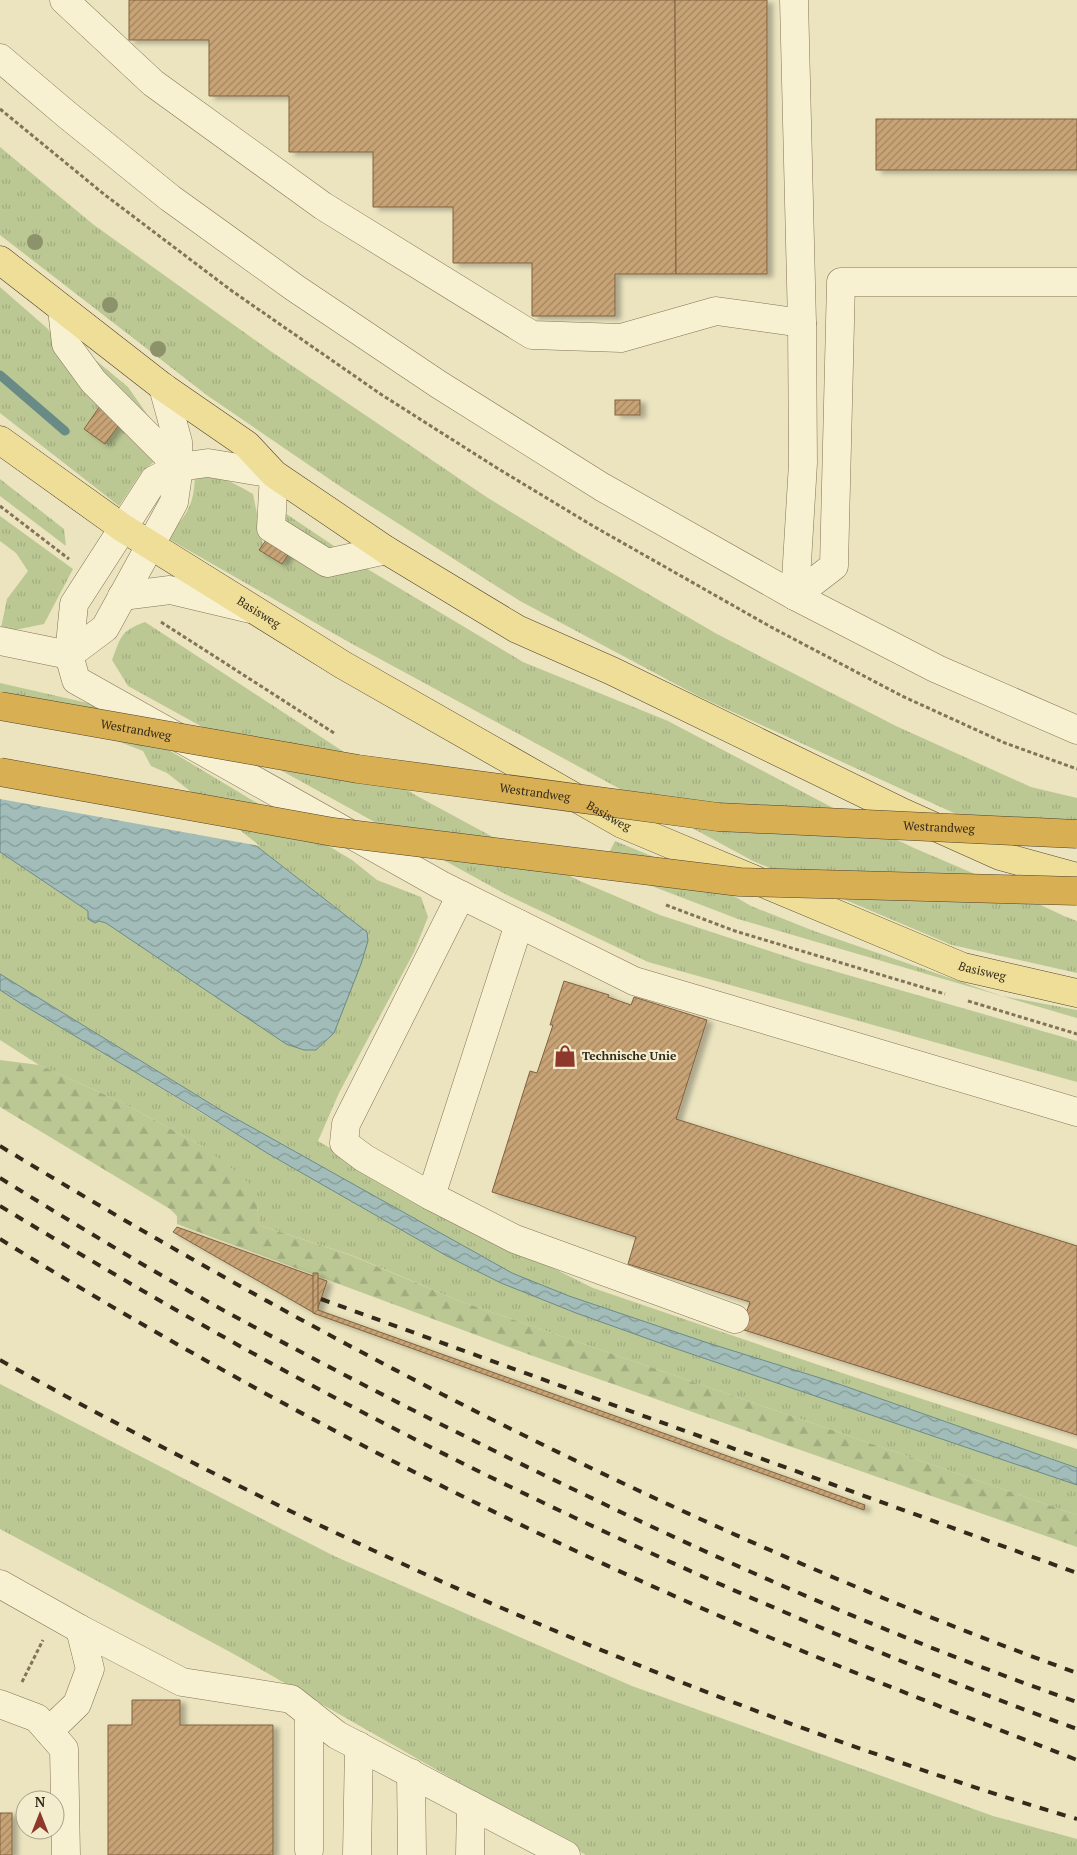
<svg xmlns="http://www.w3.org/2000/svg" width="1077" height="1855" font-family="'PT Serif',serif">
<style>
.grass{fill:url(#grass-tufts)}
.forest{fill:url(#forest-firs)}
.water{fill:url(#water-waves);stroke:#6a8a86}
.pier{fill:#ebe4bf}
.lines{fill:none;stroke-linecap:round;stroke-linejoin:round}
.stream{stroke:#6a8a86;stroke-width:9}
.building{fill:url(#building-hatch);stroke:#80623f;filter:url(#shadow)}
.minor-casing{stroke:#837458;stroke-width:29}
.major-casing{stroke:#50422d;stroke-width:29}
.path{stroke:#837458;stroke-width:3;stroke-dasharray:4 2.5;stroke-linecap:butt}
.minor{stroke:#f7f0d1;stroke-width:28}
.major{stroke:#eede97;stroke-width:28}
.rail{stroke:#332a1c;stroke-width:4;stroke-dasharray:9 9;stroke-linecap:butt}
.highway-bridge-casing{stroke:#50422d;stroke-width:29;stroke-linecap:butt}
.highway-bridge{stroke:#d8af52;stroke-width:28}
.tree{fill:#8c926a}
.labels{text-anchor:middle;stroke-width:4.5;stroke-linejoin:round;paint-order:stroke}
.street-label{font-size:12px;fill:#332a1c;stroke:#f3edce}
.poi-label{font-size:12px;font-weight:bold;fill:#332a1c;stroke:#f3edce;text-anchor:start}
</style>
<defs>
<pattern id="grass-tufts" width="24" height="20" patternUnits="userSpaceOnUse" patternTransform="scale(1.25)"><rect width="24" height="20" fill="#bbc894"/><path d="M3 7l-1-3M5 7V3M7 7l1-3M15 17l-1-3M17 17v-4M19 17l1-3" fill="none" stroke="#a1ac7f"/></pattern>
<pattern id="forest-firs" width="22" height="20" patternUnits="userSpaceOnUse" patternTransform="scale(1.25)"><rect width="22" height="20" fill="#bbc894"/><path d="M5 1l3.5 6h-7zM16 11l3.5 6h-7z" fill="#a1ac7f"/></pattern>
<pattern id="water-waves" width="16" height="10" patternUnits="userSpaceOnUse" patternTransform="scale(1.25)"><rect width="16" height="10" fill="#a2bdb9"/><path d="M0 5q4-4 8 0t8 0" fill="none" stroke="#859a96"/></pattern>
<pattern id="building-hatch" width="6" height="6" patternUnits="userSpaceOnUse" patternTransform="scale(1.25)"><rect width="6" height="6" fill="#c8a376"/><path d="M-1 1l2-2M0 6l6-6M5 7l2-2" fill="none" stroke="#a38560"/></pattern>
<filter id="shadow"><feDropShadow dx="5.5" dy="3" stdDeviation="2.5" flood-color="#0004"/></filter>
</defs>
<rect width="100%" height="100%" fill="#ebe4bf"/>
<!-- grass -->
<g class="grass">
<polygon points="0,147 94,225 269,350 488,498 583,556 717,634 896,726 1031,787 1077,798 1077,845 978,824 700,697 520,601 344,489 208,396 0,235"/>
<polygon points="0,287 48,329 100,406 84,429 105,444 121,422 156,460 141,473 119,506 0,413"/>
<polygon points="87,353 128,387 156,427 139,415"/>
<path d="M 195,475 C 222,477 229,480 253,494 L 263,544 L 259,550 L 281,564 L 289,553 L 359,564 L 523,662 L 668,721 L 856,820 L 914,848 L 982,877 L 1064,916 L 1077,921 L 1077,973 L 952,945 L 753,861 L 345,640 L 167,538 C 186,514 194,508 195,475 Z"/>
<polygon points="0,479 64,529 66,546 0,496"/>
<polygon points="279,509 334,546 324,551 279,522"/>
<polygon points="0,516 73,569 44,624 0,633 7,599 28,571 16,553 0,541"/>
<path d="M 145,622 L 344,752 L 417,796 L 517,850 L 580,881 L 660,915 L 806,963 L 1077,1041 L 1077,1082 L 648,962 L 507,895 L 128,686 L 112,660 C 121,637 120,631 145,622 Z"/>
<polygon points="0,683 92,704 352,860 377,880 421,897 428,917 414,952 339,1093 318,1141 430,1207 593,1288 854,1377 1077,1449 1077,1468 833,1382 705,1342 569,1296 512,1273 219,1109 0,974 0,852 88,911 89,915 106,923 286,1044 304,1050 357,924 165,775 0,702"/>
<polygon points="615,841 698,875 751,906 814,931 1002,996 1077,1010 1077,1018 738,919 649,885 603,865"/>
<polygon points="0,990 267,1153 447,1256 501,1283 576,1313 671,1347 1077,1485 1077,1515 457,1300 351,1255 259,1225 257,1203 202,1146 119,1101 39,1065 0,1040"/>
<polygon points="0,1384 334,1556 632,1686 993,1816 1077,1839 1077,1855 586,1855 232,1653 0,1529"/>
</g>
<!-- forest -->
<polygon class="forest" points="0,1060 39,1065 119,1101 202,1146 238,1173 251,1185 257,1203 259,1225 350,1255 457,1300 1077,1515 1077,1547 533,1356 177,1224 177,1216 170,1209 0,1107"/>
<!-- water -->
<g class="water">
<polygon points="0,702 165,775 367,932 368,941 361,964 334,1033 316,1050 304,1050 286,1044 106,923 99,921 95,923 88,919 88,911 0,852"/>
<polygon points="0,974 219,1109 512,1273 569,1296 705,1342 833,1382 1077,1468 1077,1485 671,1347 576,1313 501,1283 447,1256 267,1153 195,1108 20,1003 0,990"/>
</g>
<!-- pier -->
<polygon class="pier" points="0,700 30,707 143,751 151,766 167,773 260,846 0,799"/>
<g class="lines">
<!-- stream -->
<polyline class="stream" points="0,375 65,431"/>
</g>
<!-- building -->
<g class="building">
<polygon points="129,0 675,0 676,274 615,274 615,316 532,316 532,263 453,263 453,207 373,207 373,152 289,152 289,96 209,96 209,40 129,40"/>
<polygon points="675,0 767,0 767,274 676,274"/>
<rect x="876" y="119" width="201" height="51"/>
<rect x="615" y="400" width="25" height="15"/>
<polygon points="100,406 121,422 105,444 84,429"/>
<polygon points="269,536 291,550 282,564 259,550"/>
<polygon points="564,981 609,995 608,997 631,1005 634,997 707,1020 676,1119 1077,1246 1077,1435 741,1329 750,1302 628,1264 636,1237 492,1192 530,1071 537,1073 553,1025 550,1025"/>
<polygon points="177,1227 327,1281 316,1314 173,1232"/>
<polygon points="313,1273 318,1273 318,1310 865,1505 864,1510 313,1313"/>
<polygon points="132,1700 180,1700 180,1725 273,1725 273,1855 108,1855 108,1725 132,1725"/>
<rect x="0" y="1813" width="12" height="42"/>
</g>
<g class="lines">
<defs>
<g id="minor">
<polyline points="64,0 153,83 323,206 532,335 621,338 716,311 802,323"/>
<polyline points="794,0 802,323 803,463 795,596"/>
<polyline points="0,58 66,114 170,198 295,288 438,384 602,487 795,596 937,669 1077,730"/>
<polyline points="62,309 66,344 93,381 179,467"/>
<polyline points="386,550 327,563 271,528 274,474 208,463 179,467 154,480 74,604 69,655 76,680 441,885 634,981 1077,1112"/>
<polyline points="122,596 170,590 250,609"/>
<polyline points="795,596 834,566 841,282 1077,282"/>
<polyline points="0,641 69,655"/>
<polyline points="69,655 105,628 174,502 179,467 178,442 163,387"/>
<polyline points="461,895 346,1124 344,1143 364,1158 431,1196 515,1239 735,1319"/>
<polyline points="431,1196 519,924"/>
<polyline points="0,1584 80,1629 90,1669 77,1704 49,1731"/>
<polyline points="80,1629 182,1682 291,1699 337,1735 566,1855"/>
<polyline points="0,1704 37,1718 64,1749 66,1855"/>
<polyline points="411,1773 412,1855"/>
<polyline points="309,1850 309,1713"/>
<polyline points="357,1855 359,1746"/>
<polyline points="470,1855 471,1805"/>
</g>
<g id="major">
<polyline points="0,260 163,387 247,445 274,474 386,550 517,629 612,671 904,813 1000,856 1077,877"/>
<path id="s1" d="M 0,440 L 123,528 L 343,665 L 622,824 L 963,967 L 1077,993"/>
</g>
</defs>
<!-- minor casing -->
<use href="#minor" class="minor-casing"/>
<!-- major casing -->
<use href="#major" class="major-casing"/>
<!-- path -->
<g class="path">
<polyline points="0,109 105,195 232,291 382,395 497,468 593,526 771,627 902,696 1005,743 1077,769"/>
<polyline points="0,506 69,559"/>
<polyline points="161,622 334,733"/>
<polyline points="666,905 735,931 945,994"/>
<polyline points="968,1001 1077,1034"/>
<polyline points="22,1682 43,1640"/>
</g>
<!-- minor -->
<use href="#minor" class="minor"/>
<!-- major -->
<use href="#major" class="major"/>
<!-- rail -->
<g class="rail">
<path d="M 0,1146 C 342,1354 700,1536 1077,1673"/>
<path d="M 0,1178 C 70,1221 140,1264 212,1304 C 332,1370 454,1432 577,1491 C 740,1570 906,1642 1077,1702"/>
<path d="M 0,1206 C 91,1261 183,1315 276,1366 C 430,1450 587,1526 747,1596 C 856,1643 966,1689 1077,1729"/>
<path d="M 0,1239 C 218,1374 447,1495 681,1599 C 811,1657 944,1708 1077,1760"/>
<polyline points="321,1299 1077,1573"/>
<path d="M 0,1360 C 253,1501 515,1622 786,1722 C 882,1757 979,1790 1077,1819"/>
</g>
<defs>
<g id="highway-bridge">
<path id="s2" d="M 0,706 L 358,769 L 718,817 L 1077,834"/>
<polyline points="0,772 333,832 740,882 1077,891"/>
</g>
</defs>
<!-- highway-bridge casing -->
<use href="#highway-bridge" class="highway-bridge-casing"/>
<!-- highway-bridge -->
<use href="#highway-bridge" class="highway-bridge"/>
</g>
<!-- trees -->
<g class="tree">
<circle cx="35" cy="242" r="8"/>
<circle cx="110" cy="305" r="8"/>
<circle cx="158" cy="349" r="8"/>
</g>
<!-- icons -->
<defs>
<symbol id="shop-bare" viewBox="-9 -9 18 18"><path d="M-5-2.5h2.3a2.7 3.5 0 0 1 5.4 0H5L5.5 6h-11ZM-1.5-2.5h3a1.5 2.3 0 0 0-3 0Z" fill="#8e382b" stroke="#f3edce" stroke-width="2.5" paint-order="stroke"/></symbol>
</defs>
<g fill-rule="evenodd">
<use href="#shop-bare" x="549" y="1040" width="32" height="32"/>
</g>
<g class="labels">
<!-- street labels -->
<g class="street-label">
<text dy="4" stroke="none"><textPath href="#s1" startOffset="311">Basisweg</textPath></text>
<text dy="4" stroke="none"><textPath href="#s2" startOffset="138">Westrandweg</textPath></text>
<text dy="4" stroke="none"><textPath href="#s2" startOffset="542">Westrandweg</textPath></text>
<text dy="4" stroke="none"><textPath href="#s1" startOffset="716">Basisweg</textPath></text>
<text dy="4" stroke="none"><textPath href="#s2" startOffset="948">Westrandweg</textPath></text>
<text dy="4" stroke="none"><textPath href="#s1" startOffset="1121">Basisweg</textPath></text>
</g>
<!-- poi labels -->
<g class="poi-label">
<text x="582" y="1060">Technische Unie</text>
</g>
</g>
<!-- north arrow -->
<g transform="translate(40 1815)"><circle r="24" fill="#f3edce" stroke="#a69f87"/>
<path d="M0-4L9 19L0 12L-9 19Z" fill="#8e382b"/>
<text y="-8" font-size="14" font-weight="bold" text-anchor="middle" fill="#332a1c">N</text>
</g>
</svg>
